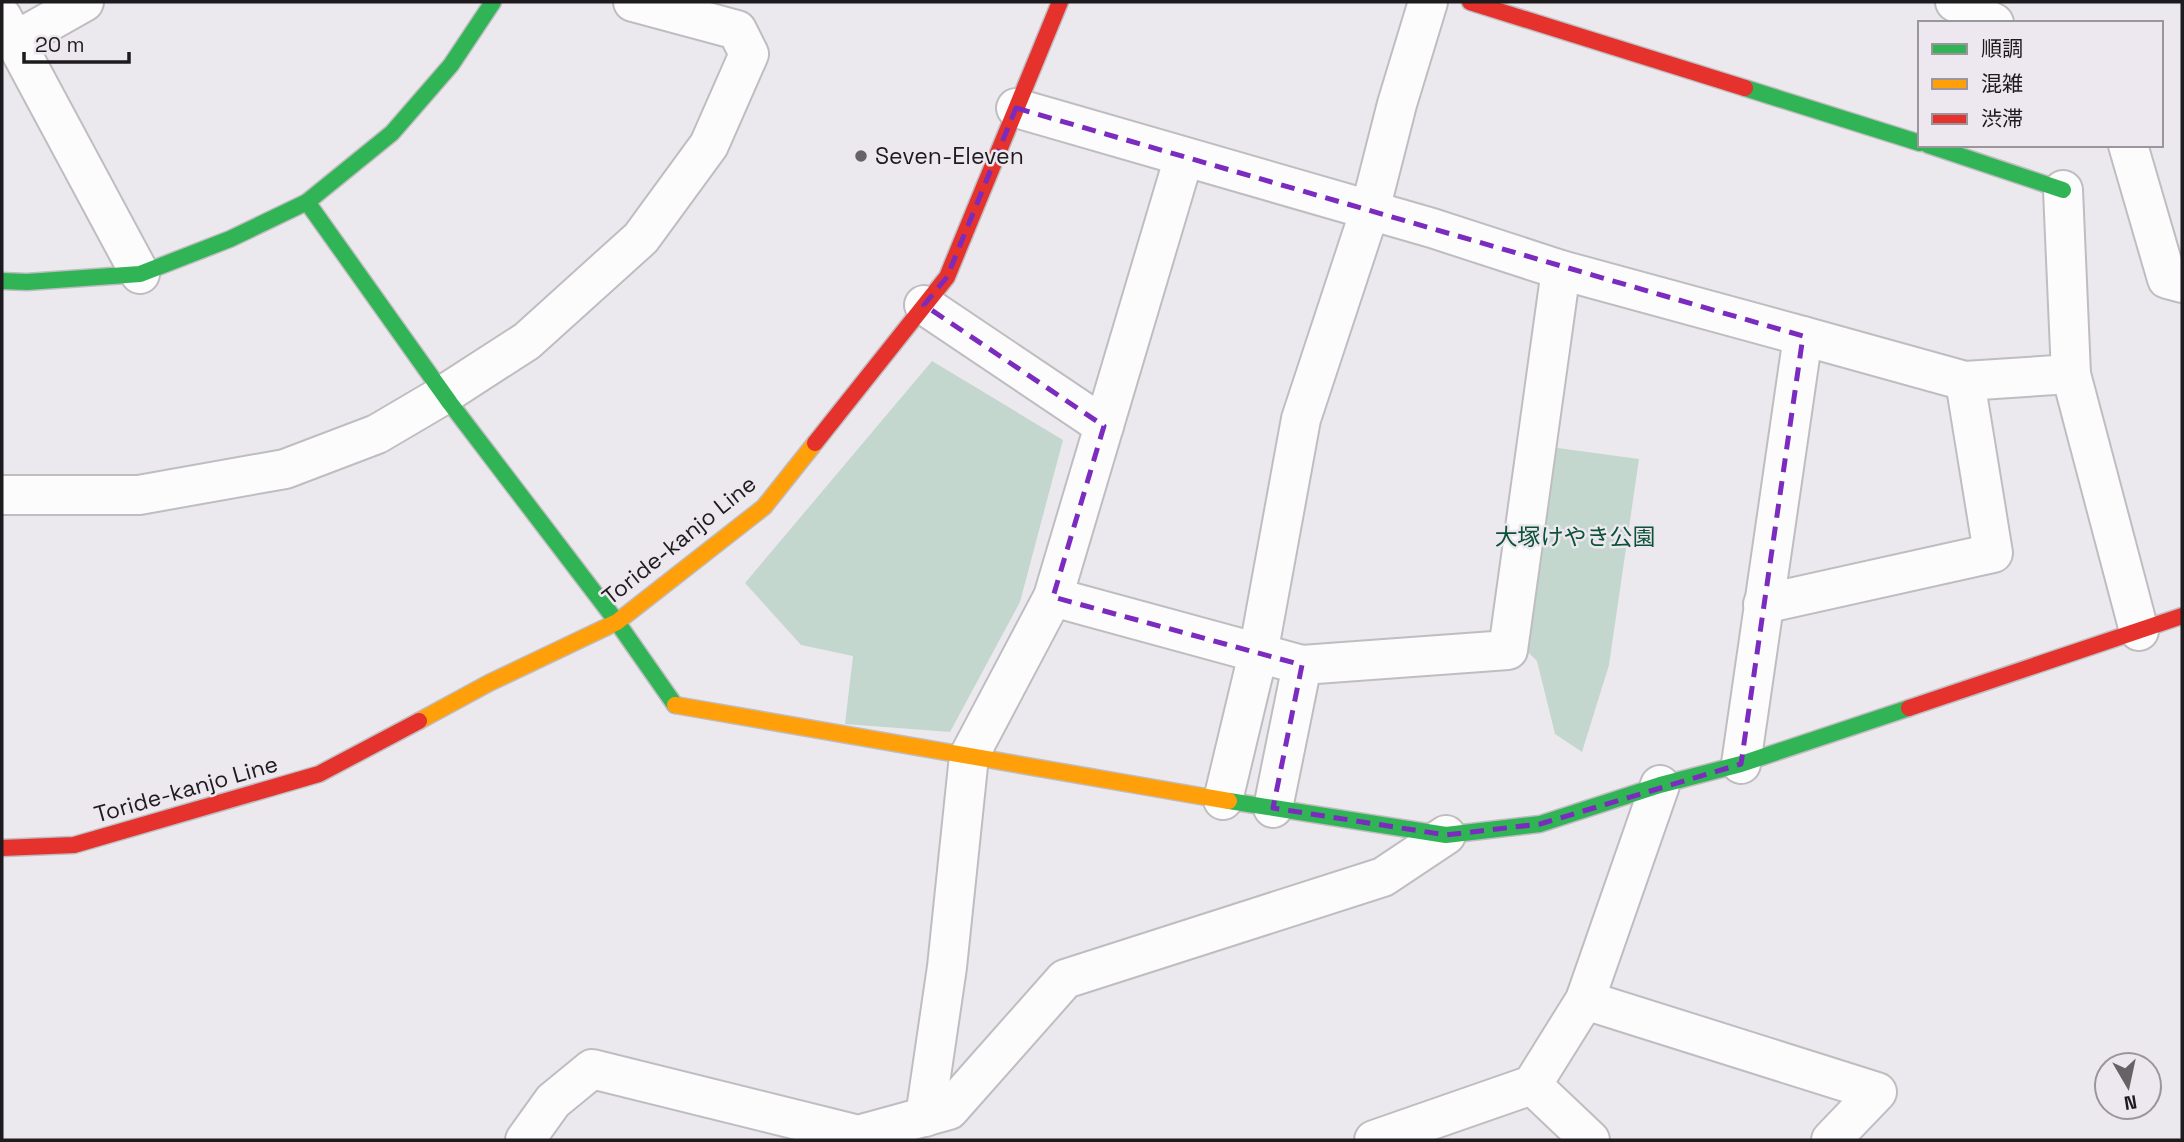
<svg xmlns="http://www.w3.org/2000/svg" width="2184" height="1142" font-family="'Space Grotesk','Noto Sans JP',sans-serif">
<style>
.green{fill:#c3d7ce}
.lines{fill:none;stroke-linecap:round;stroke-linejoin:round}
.street-casing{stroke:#bfbdc1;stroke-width:42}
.fast-casing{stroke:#bfbdc1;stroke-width:19}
.slow-casing{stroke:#bfbdc1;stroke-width:19}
.jam-casing{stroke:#bfbdc1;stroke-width:19}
.street{stroke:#fcfcfc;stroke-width:38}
.fast{stroke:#30b455;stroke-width:16}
.slow{stroke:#ff9f0a;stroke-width:16}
.jam{stroke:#e5322d;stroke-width:16}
.marked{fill:none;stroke:#7b2cbf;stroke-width:5;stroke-dasharray:14 9;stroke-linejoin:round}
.poi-dot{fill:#656366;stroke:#ede8ef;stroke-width:2.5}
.labels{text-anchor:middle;stroke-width:5;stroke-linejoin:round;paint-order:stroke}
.poi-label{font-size:23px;fill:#1d1b1d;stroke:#ede8ef;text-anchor:start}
.park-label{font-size:23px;fill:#0b5236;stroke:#ede8ef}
.street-label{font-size:23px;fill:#1d1b1d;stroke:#ede8ef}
</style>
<rect width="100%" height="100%" fill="#ece9ee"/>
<!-- green -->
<g class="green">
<polygon points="932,361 1063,440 1020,602 950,732 845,724 853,656 801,645 745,583"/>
<polygon points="1536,445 1639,459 1609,665 1582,752 1555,734 1537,661 1509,633"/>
</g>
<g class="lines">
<defs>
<g id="street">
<polyline points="1955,2 1994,23"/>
<polyline points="2,17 140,274"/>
<polyline points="15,41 84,2"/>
<polyline points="1016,108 1432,228 1561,270 1803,336 1741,764"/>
<polyline points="2128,145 2167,279 2182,283"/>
<polyline points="2063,190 2071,374 2139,631"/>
<polyline points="924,305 1104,426"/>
<polyline points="1965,381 2071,374"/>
<polyline points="2,495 139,495 285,469 377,434 445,394 527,341 641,238 709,145 749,54 737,30 633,2"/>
<polyline points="1053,597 1302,665 1273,808"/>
<polyline points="1763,604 1993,553 1965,381 1803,336"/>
<polyline points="1302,665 1508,650 1561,270"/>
<polyline points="1223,800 1258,654 1301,419 1370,210 1397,104 1428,2"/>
<polyline points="1585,1000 1877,1092 1831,1140"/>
<polyline points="1532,1085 1590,1140"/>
<polyline points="925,1117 947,967 969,756 1053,597 1184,157"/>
<polyline points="525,1140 553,1101 592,1069 858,1135 949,1110 1065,979 1383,877 1446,835"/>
<polyline points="1374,1140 1532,1085 1585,1000 1660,785"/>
</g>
<g id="fast">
<polyline points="1745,88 1920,143"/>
<polyline points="1928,145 2063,190"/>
<polyline points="307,202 450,403 617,622 675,705"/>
<polyline points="2,281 27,282 140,274 230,239 307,202 392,133 451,65 493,2"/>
<polyline points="1229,801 1446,835 1540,824 1660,785 1741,764 1909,708"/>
</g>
<g id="slow">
<polyline points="675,705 1229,801"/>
<polyline points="419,721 489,683 617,622 764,507 815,443"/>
</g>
<g id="jam">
<polyline points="1470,2 1745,88"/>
<polyline points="815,443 947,277 1060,2"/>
<polyline points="1909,708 2182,616"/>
<polyline points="2,848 74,845 319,774 419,721"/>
</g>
</defs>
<!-- street casing -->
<use href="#street" class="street-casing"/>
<!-- fast casing -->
<use href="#fast" class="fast-casing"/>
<!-- slow casing -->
<use href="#slow" class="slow-casing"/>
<!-- jam casing -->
<use href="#jam" class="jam-casing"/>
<!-- street -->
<use href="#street" class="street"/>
<!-- fast -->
<use href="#fast" class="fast"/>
<!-- slow -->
<use href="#slow" class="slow"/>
<!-- jam -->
<use href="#jam" class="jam"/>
</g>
<!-- marked area -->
<path class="marked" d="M 1016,108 L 1803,336 L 1741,764 L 1540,824 L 1446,835 L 1273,808 L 1302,665 L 1053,597 L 1104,426 L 924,305 L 947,277 Z"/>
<!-- markers -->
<circle class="poi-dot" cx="861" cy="156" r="7"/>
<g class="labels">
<!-- poi labels -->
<g class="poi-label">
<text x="875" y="164">Seven-Eleven</text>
</g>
<!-- park labels -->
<g class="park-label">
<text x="1575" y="545">大塚けやき公園</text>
</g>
<!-- street labels -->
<g class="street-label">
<text transform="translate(679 540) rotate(-39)" y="8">Toride-kanjo Line</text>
<text transform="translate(186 789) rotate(-16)" y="8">Toride-kanjo Line</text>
</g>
</g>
<!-- border -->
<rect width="2184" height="1142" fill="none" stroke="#1d1b1d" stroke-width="7"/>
<!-- legend -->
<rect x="1918" y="21" width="245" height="126" fill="#ede8ef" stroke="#9a969b" stroke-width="2"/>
<rect x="1932" y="44" width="35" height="10" fill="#30b455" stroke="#9a969b" stroke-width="2"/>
<text x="1981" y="56" font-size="21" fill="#1d1b1d">順調</text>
<rect x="1932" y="79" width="35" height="10" fill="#ff9f0a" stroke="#9a969b" stroke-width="2"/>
<text x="1981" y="91" font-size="21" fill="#1d1b1d">混雑</text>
<rect x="1932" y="114" width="35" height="10" fill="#e5322d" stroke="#9a969b" stroke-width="2"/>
<text x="1981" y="126" font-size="21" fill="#1d1b1d">渋滞</text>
<!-- north arrow -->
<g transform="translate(2128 1086) rotate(171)"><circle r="33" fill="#ede8ef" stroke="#9a969b" stroke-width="2"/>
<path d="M0-5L12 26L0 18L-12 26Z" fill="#656366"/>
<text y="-10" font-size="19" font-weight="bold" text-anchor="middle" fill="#1d1b1d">N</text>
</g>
<!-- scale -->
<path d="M24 52v10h105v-10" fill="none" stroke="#1d1b1d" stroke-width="3.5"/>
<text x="35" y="52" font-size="21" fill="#1d1b1d" stroke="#ede8ef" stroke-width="5" paint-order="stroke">20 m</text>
</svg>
